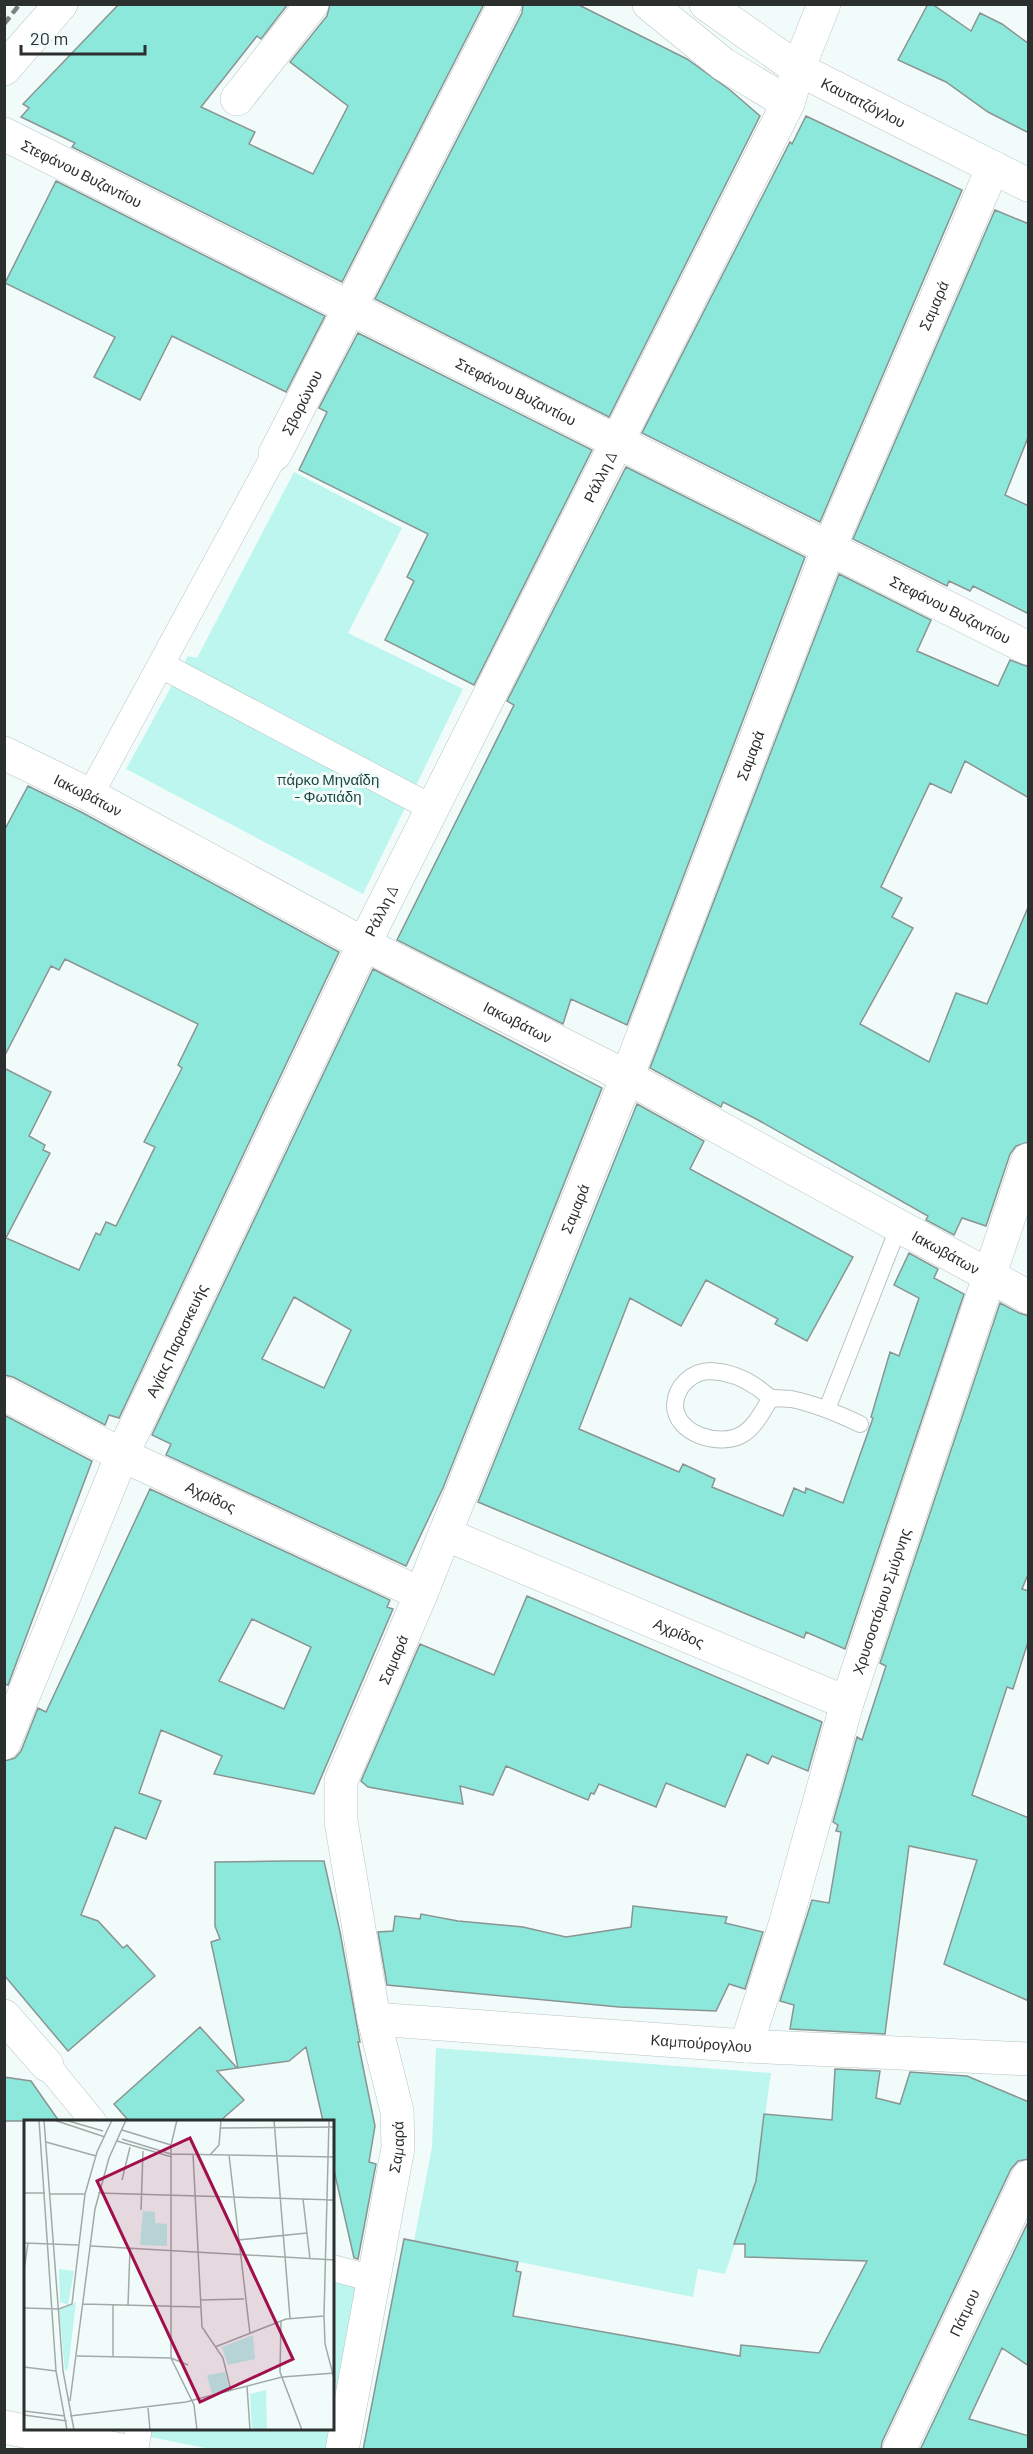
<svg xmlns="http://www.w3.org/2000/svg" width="1033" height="2454" viewBox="0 0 1033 2454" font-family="Barlow,sans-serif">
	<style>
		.green { fill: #bdf6ee }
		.building { fill: #8ce8db; stroke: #8a9492; stroke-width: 1.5; fill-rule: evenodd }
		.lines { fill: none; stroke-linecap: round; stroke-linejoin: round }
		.service-casing { stroke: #b9c4c2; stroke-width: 18 }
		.pedestrian-casing { stroke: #b9c4c2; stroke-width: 27 }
		.minor-casing { stroke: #b9c4c2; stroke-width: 34 }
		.tertiary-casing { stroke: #b9c4c2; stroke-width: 34 }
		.secondary-casing { stroke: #b9c4c2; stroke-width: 34 }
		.service { stroke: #fff; stroke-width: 16 }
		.pedestrian { stroke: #fff; stroke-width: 26 }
		.minor { stroke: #fff; stroke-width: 33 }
		.tertiary { stroke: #fff; stroke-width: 33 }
		.secondary { stroke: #fff; stroke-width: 33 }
		.rail { stroke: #7c8382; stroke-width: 4.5; stroke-dasharray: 9 4.5; stroke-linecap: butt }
		.labels { text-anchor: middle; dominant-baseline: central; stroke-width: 6; stroke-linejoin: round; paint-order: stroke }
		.street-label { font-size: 15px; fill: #2b2f2e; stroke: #f1fcfa }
		.park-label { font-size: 15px; fill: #1d4742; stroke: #f1fcfa }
		.inset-road { fill: none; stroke: #a2aaa8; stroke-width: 1.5 }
		.view { fill: #a30e4d; fill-opacity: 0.15; stroke: #a30e4d; stroke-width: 3 }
		.inset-edge { fill: none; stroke: #2b2f2e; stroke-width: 3 }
	</style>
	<rect width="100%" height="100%" fill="#f1fcfa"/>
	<path class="green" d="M294,472l108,56 -54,105 115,56 -100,205 -237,-125 62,-113 9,2z
		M436,2048l335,25 -15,108 -31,93 -27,-5 -5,28 -279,-56 18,-94z
		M333,2280l24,7 -24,121z
		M146,2428l183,1 -4,21 -115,-1 -65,-13z"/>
	<path class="building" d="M119,4h169l-27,35 -4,-3 -56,71 54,25 -6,12 64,30 35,-68 -58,-44 37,-46 3,-12h154l-142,278 -270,-135 3,-4 -54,-26 8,-9 -6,-4z
		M523,4h54l110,55 43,31 30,26 -151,301 -234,-118 147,-286z
		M928,4h4l39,27 9,-18 22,11 27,20v89l-41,-21 -42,-30 -48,-22z
		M806,116l156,74 -142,332 -178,-89 148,-291 2,2z
		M56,181l269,135 -39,76 -114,-56 -32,64 -46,-23 21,-40 -110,-54z
		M995,210l34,14v211l-24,60 24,11v108l-56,-28 -3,5 -21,-10 -2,5 -94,-47z
		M358,333l234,117 -118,235 -89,-45 29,-59 -7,-4 21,-43 -129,-64 28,-58 -8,-4z
		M626,467l179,90 -178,468 -56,-26 -8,25 -166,-84 117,-235 -7,-4z
		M839,574l92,46 -14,31 81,35 12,-26 19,7v131l-64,-37 -14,32 -21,-10 -49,104 21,11 -10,19 21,11 -53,96 69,38 27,-69 31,11 42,-99v237l-13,4 -6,8 -24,72 -24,-8 -8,17 -28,-15 2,-4 -170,-96 -35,-18 -2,5 -71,-39z
		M28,786l53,26 258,140 -220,466 -10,-3 -4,10 -92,-48 -9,-2v-307l47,24 -22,44 16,9 -2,5 7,3 -44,85 73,32 17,-37 4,2 6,-13 10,4 39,-79 -11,-5 38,-74 -4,-3 20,-41 -133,-65 -6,11 -8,-4 -47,91v-226z
		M373,969l229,119 -159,400 -37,78 -240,-111 5,-11 -19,-9zM294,1297l57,33 -27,58 -62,-29z
		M637,1104l67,37 -14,28 163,88 -46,84 -32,-17 3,-5 -72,-39 -25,46 -51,-28 -51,131 100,43 4,-8 32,15 -3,8 71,29 11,-28 11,5 1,-5 37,15 30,-85 -2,-1 19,-65 9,4 20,-58 -25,-13 15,-32 29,16 -4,9 30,16 -119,355 -39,-17 -2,6 -326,-136z
		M1000,1303l19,10 10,3v256l-7,17 7,2v48l-16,50 -6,-2 -35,108 57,23v183l-85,-37 33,-104 -68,-14 -24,188 -95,-5 4,-24 -14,-4 32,-101 17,3 12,-71 -5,-1 2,-6 -5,-3 24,-85 5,3 24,-74 -6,-3z
		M4,1415l88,46 -84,224 -4,-1z
		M150,1489l240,111 -3,7 6,2 -79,185 -100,-20 8,-18 -61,-26 -22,63 22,8 -15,38 -31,-12 -34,88 17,6 25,27 4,-3 28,31 -87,75 -64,-76v-214l11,-3 6,-7 17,-43 8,4zM252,1619l59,28 -27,62 -65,-28z
		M527,1596l295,126 -14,49 -36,-15 -4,8 -21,-10 -22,53 -59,-24 -10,24 -57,-23 -5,10 -3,-1 -3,7 -82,-34 -13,29 -33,-9 3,18 -95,-17 -7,-6 59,-137 74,31z
		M284,1861h40l16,71 20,110h-2l17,84 -6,36 7,2 -18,95 -4,-1 -21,-92v-45h-10l-17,-74 -17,14 -51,7 -27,-126 9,-3 -5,-13v-64z
		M633,1906l94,11 -2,6 38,9 -18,57 -16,-5 -13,27 -97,-4 -232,-22 -9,-53 15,-1 2,-15 25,3 1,-5 37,7 65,6 43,10 65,-10z
		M200,2027l37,41 -20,3 27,29 -24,21h-91l-15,-17z
		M835,2069l45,2 -4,27 24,6 10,-32 57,4 62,26v57l-11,2 -7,8 -129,273 -1,8h-518l41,-211 114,23 -2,9 5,1 -8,44 227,40 1,-11 78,8 48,-92 -122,-4v-13h-11l22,-63 8,-67 68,6z
		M4,2077l27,4 28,40h-55z
		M1029,2220v146l-27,-18 -33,71 60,17v14h-109z"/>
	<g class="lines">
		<defs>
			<path id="service" d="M771,1398c-8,12 -15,28 -28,36 -23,14 -68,0 -68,-29 1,-20 18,-34 36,-34 17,1 33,7 47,17 5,3 9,9 15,10 6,1 12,0 18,1 25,5 46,14 69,25
				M827,1409l72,-183"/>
			<path id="pedestrian" d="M161,665l271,143
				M90,795l185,-341
				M47,2065l46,56
				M333,2268l41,11
				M135,2450l4,-22"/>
			<g id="minor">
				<path d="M237,99l75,-95"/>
				<path id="s1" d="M4,134l1024,514"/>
				<path id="s2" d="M275,454l230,-450"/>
				<path id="s3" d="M4,753l86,42 274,149 263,133 401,220"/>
				<path id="s4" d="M4,1394l118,61 299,139"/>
				<path id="s5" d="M445,1534l402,169"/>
				<path id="s6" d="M4,1743l118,-288 242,-511 424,-841 10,-34 26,-65"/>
				<path d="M4,2016l43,49"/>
				<path id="s7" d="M374,2019l372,27 282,13"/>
				<path id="s8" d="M746,2046l39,-121 62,-222 181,-543"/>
				<path id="s9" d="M342,2450l56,-302 -1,-37 -23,-92 -33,-198v-40l80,-187 206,-517 202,-529 164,-381"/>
				<path id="s10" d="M899,2450l129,-273"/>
			</g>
			<path id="tertiary" d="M649,4l74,60 65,39
				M4,69l57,-65
				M4,2427l117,23"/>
			<g id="secondary">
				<path id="s11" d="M706,4l92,65 230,116"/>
			</g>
		</defs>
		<use href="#service" class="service-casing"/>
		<use href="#pedestrian" class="pedestrian-casing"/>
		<use href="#minor" class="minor-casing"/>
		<use href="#tertiary" class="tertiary-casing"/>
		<use href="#secondary" class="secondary-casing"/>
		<use href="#service" class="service"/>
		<use href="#pedestrian" class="pedestrian"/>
		<use href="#minor" class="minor"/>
		<use href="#tertiary" class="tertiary"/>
		<use href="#secondary" class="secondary"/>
		<path class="rail" d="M4,24l16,-20"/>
	</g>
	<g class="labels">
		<g class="street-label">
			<text stroke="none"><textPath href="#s11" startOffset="186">Καυτατζόγλου</textPath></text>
			<text stroke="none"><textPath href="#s1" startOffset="87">Στεφάνου Βυζαντίου</textPath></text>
			<text stroke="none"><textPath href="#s9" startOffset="2270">Σαμαρά</textPath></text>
			<text stroke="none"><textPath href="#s1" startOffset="573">Στεφάνου Βυζαντίου</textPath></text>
			<text stroke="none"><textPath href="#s2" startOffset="58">Σβορώνου</textPath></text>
			<text stroke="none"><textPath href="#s6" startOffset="1400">Ράλλη Δ</textPath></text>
			<text stroke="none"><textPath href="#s1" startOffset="1059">Στεφάνου Βυζαντίου</textPath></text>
			<text stroke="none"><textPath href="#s9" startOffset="1784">Σαμαρά</textPath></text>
			<text stroke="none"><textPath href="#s3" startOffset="94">Ιακωβάτων</textPath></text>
			<text stroke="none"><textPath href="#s6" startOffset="914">Ράλλη Δ</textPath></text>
			<text stroke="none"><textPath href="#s3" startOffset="580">Ιακωβάτων</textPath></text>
			<text stroke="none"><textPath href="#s9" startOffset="1298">Σαμαρά</textPath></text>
			<text stroke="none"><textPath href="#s3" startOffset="1066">Ιακωβάτων</textPath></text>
			<text stroke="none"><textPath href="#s6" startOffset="438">Αγίας Παρασκευής</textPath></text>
			<text stroke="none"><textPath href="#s4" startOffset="231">Αχρίδος</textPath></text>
			<text stroke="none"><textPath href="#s8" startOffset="465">Χρυσοστόμου Σμύρνης</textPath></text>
			<text stroke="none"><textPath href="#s5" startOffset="254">Αχρίδος</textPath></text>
			<text stroke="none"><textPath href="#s9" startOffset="812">Σαμαρά</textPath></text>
			<text stroke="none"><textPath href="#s7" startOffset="328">Καμπούρογλου</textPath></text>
			<text stroke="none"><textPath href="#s9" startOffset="308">Σαμαρά</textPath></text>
			<text stroke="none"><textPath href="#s10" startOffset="152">Πάτμου</textPath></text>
		</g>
		<g class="park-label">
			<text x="328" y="779">πάρκο Μηναΐδη<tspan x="328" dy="17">- Φωτιάδη</tspan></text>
		</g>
	</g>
	<g transform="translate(24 2120)">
		<rect width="310" height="310" fill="#f1fcfa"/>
		<path d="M119,91l12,1v11l12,1v22l-27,-1zM35,149l15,2 -6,34 -8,-3zM52,182l-8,67 -3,2 -6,-61zM229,215l2,24 -27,6 -6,-18zM201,252l4,18 -17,4 -5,-19zM242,270l1,40h-15l-2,-36z" fill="#bdf6ee"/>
		<path class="inset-road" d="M15,0l17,251 11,59M20,0l19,251 11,59M30,0l51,17M41,0l38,11M153,0l-6,25v213l23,47 3,25M250,0l16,198M305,0l-5,196 1,28 10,38M196,8l115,-1M98,10l49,15M98,19l49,15 164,3M93,21l55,16M22,22l50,14M169,34l9,173 21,31 8,33M186,35l9,-10 2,-25M205,35l21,179M98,60l8,-33M0,73h21M74,73l237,7M26,74h35M279,79l7,60M117,90l2,-59M214,120l69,-7M0,123l54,2M67,126l244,14M0,150l4,-27M177,180l43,-1M59,184l118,3M104,185l2,-56M0,188l35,1 13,-5 13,-110 12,-42 15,-32M257,201l-1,51 22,58M191,227l71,-28 38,-3M53,236l94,2 17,7M89,236v-51M0,247l32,4M223,266l3,44M46,281l25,-192 14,-51 17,-38M124,288l2,22M0,291l41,5M0,295l43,6M46,296l116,-14 96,-25 53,-4"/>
		<path class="view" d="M166,18l103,221 -93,43 -103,-221z"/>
		<rect width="310" height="310" class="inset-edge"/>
	</g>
	<rect width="1033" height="2454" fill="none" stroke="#2b2f2e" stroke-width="12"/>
	<path d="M21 45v9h124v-9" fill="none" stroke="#2b2f2e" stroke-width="3"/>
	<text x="30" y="45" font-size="18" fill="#2b2f2e" stroke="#f1fcfa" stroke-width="4.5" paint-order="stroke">20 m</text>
</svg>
